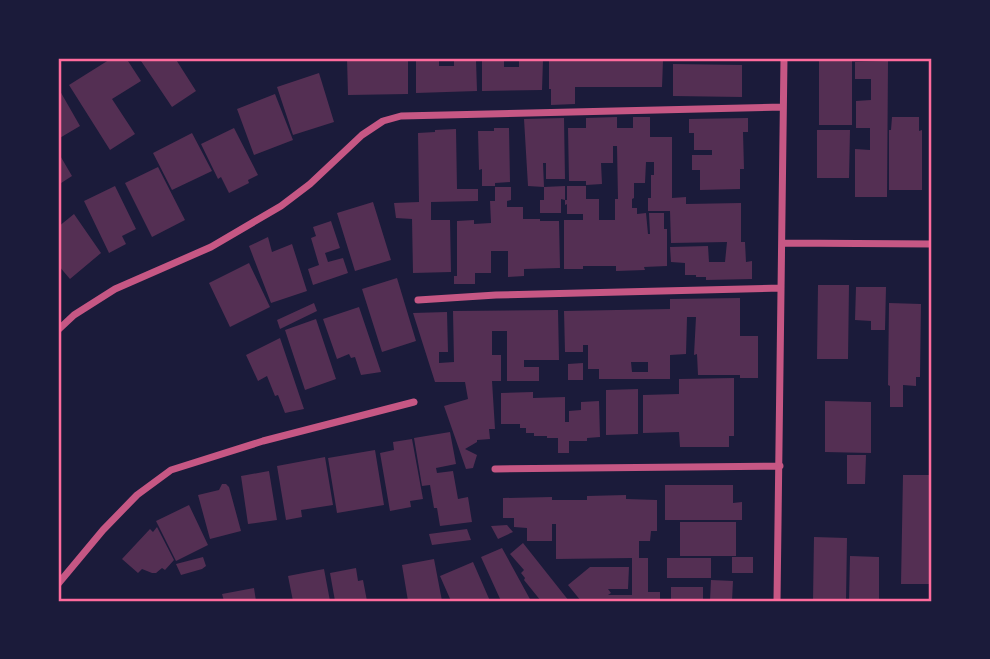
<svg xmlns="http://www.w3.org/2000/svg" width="990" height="659" viewBox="0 0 990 659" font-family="Quicksand,sans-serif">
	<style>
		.building { fill: #542f53; fill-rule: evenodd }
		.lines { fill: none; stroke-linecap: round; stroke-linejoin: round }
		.minor { stroke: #c65784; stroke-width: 7 }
		.neatline { fill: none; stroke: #ff6b9d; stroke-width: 2.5 }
	</style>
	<rect width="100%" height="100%" fill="#1b1b3a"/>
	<path class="building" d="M112,58h14l15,23 -29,18 23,35 -25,16 -41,-65z
		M139,58h36l21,33 -24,16z
		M347,58h61v36l-60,1z
		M819,58h33v67h-33z
		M416,59h23v7h15v-7l22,1 1,31 -61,2z
		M482,60h22v7h15v-7h24l-1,30 -60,1z
		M549,60l114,1 -1,26h-87v17l-24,1v-16h-2z
		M888,61l-1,136h-32v-48l15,1v-22h-14v-27l15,-1v-21h-16v-17z
		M673,64l69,1v32l-69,-1z
		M319,73l15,49 -41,13 -16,-48z
		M60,91l20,35 -22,13v-47z
		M275,94l18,46 -39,15 -17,-46z
		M617,117v11h16v-11h17v20h22v61l14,-1v7l55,-1v39h4l1,20 6,-1v18l-46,1v-3h-10v-2h-11v-12l-14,-1 -1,-15 38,-1 1,16h16l2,-20 -56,1 -1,-32h-22v-13h3v-23h3v-13h-8l-1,21h-11v15l-2,1v9h5v6l9,-1 2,21h2l-1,-21h15v16h3v37l-23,1 1,3 -29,1v-5h-33v3h-19v-49h19v-6h-16v-10l-2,1v-5h2v-14h19v13h13v21h16v-21h3l-1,-53h-4v17h-12l1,21 -16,1v-4h-17l-1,-53h18v-10z
		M892,117h27v14l3,-1v60h-33v-60h2z
		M564,118l1,61h-19v-16h-3l1,24 21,-1v14l-4,-1v14h-21v-13h4v-13l-16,-1 -4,-67z
		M748,118v14h-5l1,37h-4v20l-40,1v-20h-8v-15h20v-5h-18v-17h-5v-14z
		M234,128l24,47 -10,5 1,3 -20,10 -8,-16 -3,2 -17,-35z
		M494,128h15l1,54 -15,1v3h-13v-17l-3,1 -1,-39h16z
		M456,129l1,60h21v12l-47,1v18h19l1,52 -38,1 -1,-54 -16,-1 -2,-15 25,-1 -1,-69 17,-1v-2z
		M817,130h33l-1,48h-32z
		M192,133l20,38 -40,19 -19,-37z
		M58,152l14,24 -14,9z
		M158,167l27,53 -33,17 -27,-54z
		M115,186l21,43 -14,7 4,8 -17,9 -25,-52z
		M495,187h16v13l-4,1v6h16v12h17v2h19l1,47 -36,1v7l-16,1v-26h-17v22h-16v11h-21v-8h3v-55l17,-1v4l17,-1 -1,-22h5z
		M373,202l18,58 -36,11 -18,-58z
		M74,214l27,39 -31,26 -12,-14v-38z
		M331,221l9,27 -15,5 3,9 15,-4 5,15 -35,12 -5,-16 11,-4 -8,-27 5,-2 -3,-9z
		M268,237l4,15 20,-8 15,47 -36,12 -22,-57z
		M249,263l21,44 -40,20 -21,-44z
		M397,278l19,63 -34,11 -20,-63z
		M818,285h31l-1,74h-31z
		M856,287h30l-1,43h-14v-9l-16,-1z
		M740,298v38h18v42h-18v-3h-42l-1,-21 -3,1 2,-38h-9l-1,37 -16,1v24h-71v-10h-11v-24h-5v7h-18l-1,-41 106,-2v-10zM631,362h17v10h-16z
		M314,303l3,8 -37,18 -3,-9z
		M889,303l32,1 -1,73h-4v9l-13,-1v22h-13v-21l-2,-1z
		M359,307l22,65 -20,3 -6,-18 -4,1 -2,-4 -12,5 -14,-40z
		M558,310l1,50h-35v7h15v14h-32v-50h-15v24h9v26h-9l3,48h-6l1,10 -13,1v2l-12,7 12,6 -4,13 -7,1 -22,-63 24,-7 -3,-17h-30l-22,-69 34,-1 1,40h-9v11l15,-1 -1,-51z
		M316,319l20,60 -31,11 -20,-60z
		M280,338l24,71 -19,4 -7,-18 -3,1 -8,-20 -9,5 -12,-26z
		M583,363v17h-15v-16z
		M734,378v58h-5v11h-49l-1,-15 -36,1v-38l36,-1v-15z
		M638,389v45l-32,1v-45z
		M533,392v6l32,-1v25h4v-11l12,-1v-8l18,-1 1,36 -13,1v3h-18v12h-11v-15h-11v-2h-13v-3h-8v-5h-6v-4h-19v-31z
		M825,401l46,1v51l-46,-1z
		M450,432l6,32 -20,4 1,5 16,-2 5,28 10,-2 4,25 -32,4 -3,-18h-3l-4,-23 -8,1 -8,-48z
		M412,439l11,60 -13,2 1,6 -21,4 -10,-58 14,-3 -1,-8z
		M375,450l9,55 -47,8 -9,-55z
		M847,455h19l-1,29h-18z
		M325,457l8,48 -32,5 1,7 -16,3 -9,-54z
		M269,471l8,49 -29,4 -7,-48z
		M903,475h29v109h-31z
		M222,484h4l3,3 12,44 -31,8 -12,-44 21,-5z
		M665,485h68v18l9,-1v18h-77z
		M626,495v4l31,1v31h-6l-1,10h-11v17h9v34h12v9h-79l-13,-16 22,-18h39l-1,22h-20l3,4 -3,2h24v-37l-76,1v-35h-4v17h-25v-13l-13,-1v-9h-11v-20l49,-1v3h35v-4z
		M189,505l19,40 -32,16 -20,-40z
		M680,522h56v34h-56z
		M507,525l6,7 -15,7 -7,-13z
		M157,527l17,33 -9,10 -3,-2 -6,5h-4l-10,-4 -4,4 -16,-14 28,-30 3,3z
		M467,529l4,11 -39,5 -3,-11z
		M814,537l33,1 -1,63h-33z
		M523,543l46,58h-28l-17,-21 1,-2 -4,-5 3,-3 -14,-16z
		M502,548l29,53h-30l-20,-44z
		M850,556l29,1v44h-30z
		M203,557l3,9 -4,3 -21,6 -5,-11z
		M732,557h21v16h-21z
		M667,558h44v20h-44z
		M434,559l8,42h-34l-6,-36z
		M473,562l17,39h-39l-11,-25z
		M356,568l2,13 5,-1 4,21h-32l-5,-28z
		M324,569l6,32h-37l-5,-25z
		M711,580l22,1 -1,20h-22z
		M671,587h32v14h-32z
		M254,588l2,13h-32l-2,-7z"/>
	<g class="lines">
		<path class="minor" d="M782,243l150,1
			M418,300l78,-5 285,-7
			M58,330l16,-15 41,-26 96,-42 70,-41 29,-22 52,-49 21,-14 18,-5 382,-9
			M495,469l285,-3
			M58,584l45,-54 34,-35 34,-25 92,-29 151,-39
			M777,601l7,-543"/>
	</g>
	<rect width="990" height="659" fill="none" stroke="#1b1b3a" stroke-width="119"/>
	<rect x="60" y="60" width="870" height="540" class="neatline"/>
</svg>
